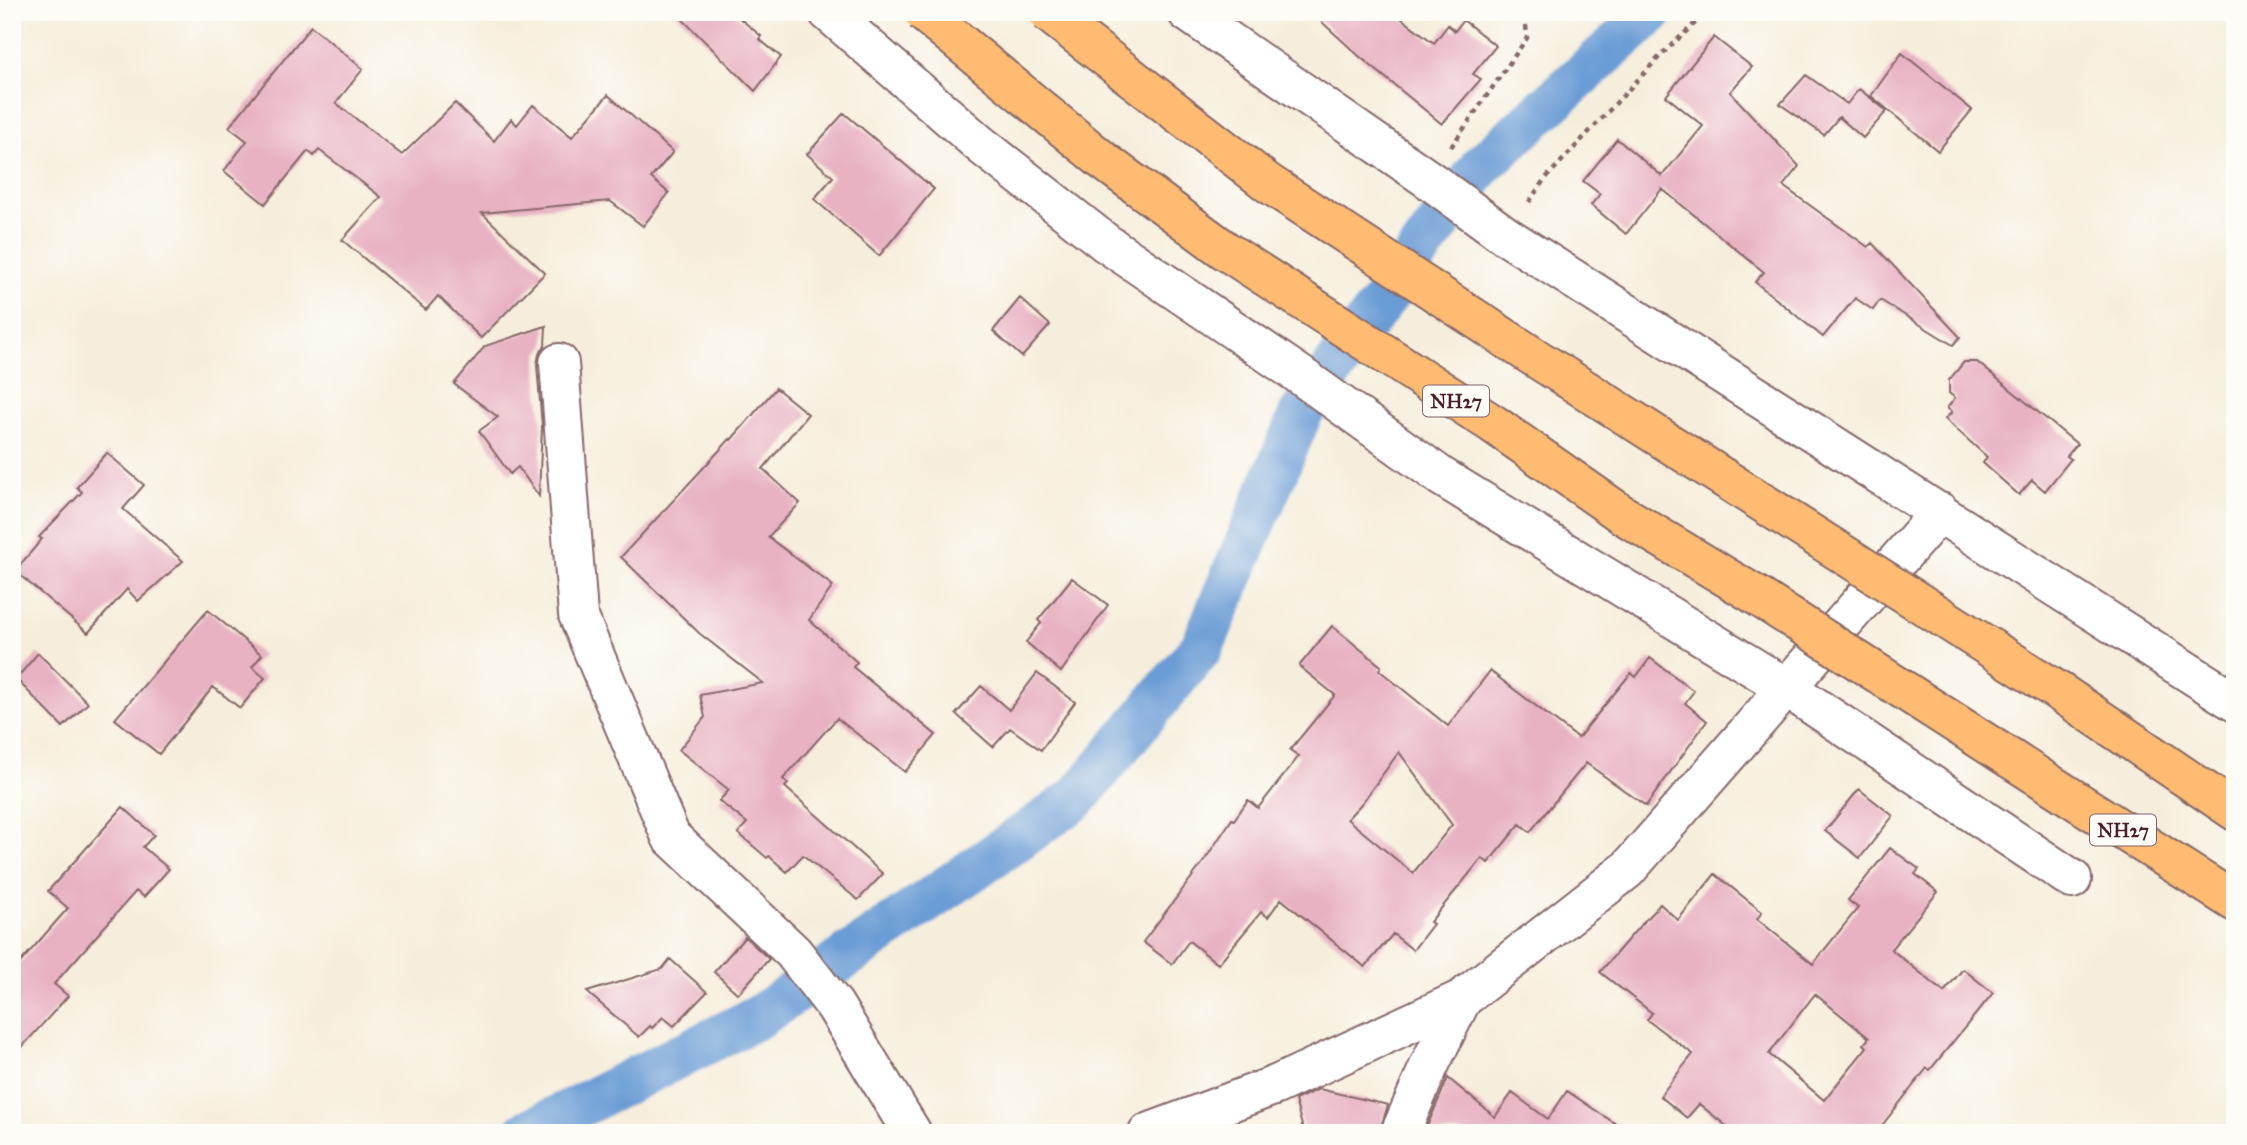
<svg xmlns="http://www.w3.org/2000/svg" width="2247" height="1145" viewBox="0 0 2247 1145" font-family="'IM FELL Great Primer',serif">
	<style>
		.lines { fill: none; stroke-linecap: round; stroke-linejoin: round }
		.canal { stroke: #6a9cd5; stroke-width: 44 }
		.building { fill: #e8b2c3; fill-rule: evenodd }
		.minor-casing { stroke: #866769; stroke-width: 42 }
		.tertiary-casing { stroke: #866769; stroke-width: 42 }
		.trunk-casing { stroke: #866769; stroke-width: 42 }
		.path { stroke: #866769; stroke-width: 4.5; stroke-dasharray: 5 5; stroke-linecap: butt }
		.minor { stroke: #fff; stroke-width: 38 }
		.tertiary { stroke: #fff; stroke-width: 38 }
		.trunk { stroke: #febb71; stroke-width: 38 }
		.trunk-bridge-casing { stroke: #866769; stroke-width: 42; stroke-linecap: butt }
		.trunk-bridge { stroke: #febb71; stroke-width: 38 }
		.labels { text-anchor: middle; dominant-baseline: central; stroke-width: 5; stroke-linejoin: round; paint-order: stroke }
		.shield { fill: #fdfcf7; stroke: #806168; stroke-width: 2 }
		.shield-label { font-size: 19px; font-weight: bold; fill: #4a1f2b }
	</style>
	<rect width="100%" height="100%" fill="#fdfcf7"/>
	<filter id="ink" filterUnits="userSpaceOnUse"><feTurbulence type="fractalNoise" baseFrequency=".0143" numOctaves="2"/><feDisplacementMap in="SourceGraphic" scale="14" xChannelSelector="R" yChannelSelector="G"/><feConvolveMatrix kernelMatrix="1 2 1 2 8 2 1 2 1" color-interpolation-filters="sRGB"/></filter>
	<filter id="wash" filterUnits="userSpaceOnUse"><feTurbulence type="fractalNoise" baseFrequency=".00686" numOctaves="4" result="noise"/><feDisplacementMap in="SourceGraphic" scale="28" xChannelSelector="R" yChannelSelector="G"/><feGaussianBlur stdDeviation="1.57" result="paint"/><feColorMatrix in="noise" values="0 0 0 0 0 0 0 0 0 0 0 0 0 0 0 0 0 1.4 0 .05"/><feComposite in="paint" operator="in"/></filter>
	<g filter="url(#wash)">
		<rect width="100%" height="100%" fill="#f6eedc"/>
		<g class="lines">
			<path class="canal" d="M525,1133l235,-117 316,-217 126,-152 99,-234 182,-249 169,-152"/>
		</g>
		<g id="blocks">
			<path class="building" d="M675,12h57l29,24 -2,3 22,18 -26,34z
				M1311,12h82l41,31 14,-18 7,6 8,-11 33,26 -23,28 8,5 -39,45 -83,-68z
				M311,26l52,43 -27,34 66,52 53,-52 39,38 17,-22 6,6 16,-20 39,32 36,-42 65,57 -22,26 18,15 -26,33 -33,-25 -128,12 63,60 -64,65 -43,-42 -12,14 -84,-70 39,-43 -62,-47 -5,6 -6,-5 -43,53 -41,-33 23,-30 -18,-14z
				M1714,37l38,30 -22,25 69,74 -16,20 85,61 4,-4 88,94 -7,8 -73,-45 -7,10 -18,-12 -32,39 -68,-55 9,-10 -102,-83 -36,45 -35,-29 9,-11 -17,-13 34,-42 45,37 41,-50 -37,-30z
				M1902,53l70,57 -34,41 -67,-55z
				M1806,75l41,29 12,-15 28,22 -24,27 -24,-21 -15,18 -44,-31z
				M844,113l90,76 -55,67 -65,-57 19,-22 -26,-23z
				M1020,298l30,27 -28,32 -29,-26z
				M546,326l-1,20 -6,8 -2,11 5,61 -3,70 -21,-29 -8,7 -31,-43 19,-14 -44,-33 31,-38z
				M1964,362h13l100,82 -10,12 4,3 -26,32 -13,-11 -13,15 -36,-32 4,-6 -42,-38 7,-7 -5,-4 8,-10 -6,-5v-13z
				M776,388l32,26 -45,55 37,34 -32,34 65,49 -24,34 48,42 -4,5 83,68 -31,37 -68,-54 -54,61 5,5 -3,3 98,87 -25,26 -55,-45 -16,17 -18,-16 -2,2 -29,-25 9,-10 -28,-22 10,-11 -50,-40 26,-33 -5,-22 63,-12 -64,-50 -78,-76 109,-118 1,1z
				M107,453l37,32 -21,24 60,52 -45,40 -11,-12 -39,44 -73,-62 27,-32 -3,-2 43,-45 -5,-5z
				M1072,578l36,27 -47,67 -35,-30 15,-19 -3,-3z
				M208,610l54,45 -10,12 13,11 -25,30 -27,-21 -54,67 -44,-35z
				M1332,626l49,40 -2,4 69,56 42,-55 88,67 53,-65 5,4 14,-19 44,33 -9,12 22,18 -61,85 -60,-43 -56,69 -10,-8 -32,39 -6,-5 -52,64 3,2 -20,26 -20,-16 -28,33 -84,-68 -13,18 -7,-5 -43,52 -29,-23 -17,23 -29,-22 61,-81 28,-42 2,1 14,-20 10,8 41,-52 -9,-6 45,-55 -36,-29zM1399,752l53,73 -39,48 -66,-54 14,-15z
				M38,653l50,50 -25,24 -47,-48z
				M1037,673l38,29 -34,48 -31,-22 -17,19 -37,-33 25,-28 28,24z
				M1859,789l34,27 -33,42 -35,-27z
				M123,807l31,28 -11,12 26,22 -25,28 -8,-6 -82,93 14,12 -56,62v-86l56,-64 -20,-17z
				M1890,848l29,21 -4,5 23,18 -47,57 53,43 19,-23 30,24 -63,77 -3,-2 -51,65h-141l-36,-29 -12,14 -27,-22 33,-42 -46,-34 5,-7 -52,-41 37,-43 23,-25 18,16 37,-46 47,38 -5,7 56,45 45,-56 -10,-8zM1815,994l54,44 -5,6 3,3 -43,53 -55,-46z
				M745,937l24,22 -31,35 -24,-22z
				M670,959l37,33 -33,34 -11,-9 -11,11 -2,-2 -11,11 -52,-45 75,-23z
				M1448,1078l47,39 17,-24 36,26 19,-28 62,42h-205z
				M1319,1089l69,16 -9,28h-75l-9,-33z"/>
		</g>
	</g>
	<g filter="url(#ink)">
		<use href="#blocks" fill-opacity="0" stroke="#866769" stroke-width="2"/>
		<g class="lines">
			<defs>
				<path id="minor" d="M828,12l153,133 125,98 191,130 145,104 345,211 285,191
					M1187,12l241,167 78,57 729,466
					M559,363l19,252 93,222 122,115 42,54 77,127
					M1148,1133l128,-48 186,-86 165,-129 313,-358"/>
				<path id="tertiary" d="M1400,1133l30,-69 32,-65"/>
				<path id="trunk" d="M2061,693l174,118
					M2011,759l224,143"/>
			</defs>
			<use href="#minor" class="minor-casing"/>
			<use href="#tertiary" class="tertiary-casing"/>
			<use href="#trunk" class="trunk-casing"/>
			<path class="path" d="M1451,147l76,-109 -2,-26
				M1529,202l15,-22 118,-126 45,-42"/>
			<use href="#minor" class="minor"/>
			<use href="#tertiary" class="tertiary"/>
			<use href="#trunk" class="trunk"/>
			<defs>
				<path id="trunk-bridge" d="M923,12l178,147 125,92 267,173 130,91 131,79 257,165
					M1047,12l221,171 266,174 527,336"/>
			</defs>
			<use href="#trunk-bridge" class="trunk-bridge-casing"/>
			<use href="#trunk-bridge" class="trunk-bridge"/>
		</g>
	</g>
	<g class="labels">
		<g class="shield">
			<rect x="1423" y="385.5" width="66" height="31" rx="5"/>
			<rect x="2090" y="814.5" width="66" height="31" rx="5"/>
		</g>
		<g class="shield-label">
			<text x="1456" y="401">NH27</text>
			<text x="2123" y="830">NH27</text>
		</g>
	</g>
	<rect width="2247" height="1145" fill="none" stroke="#fdfcf7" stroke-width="42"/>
</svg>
